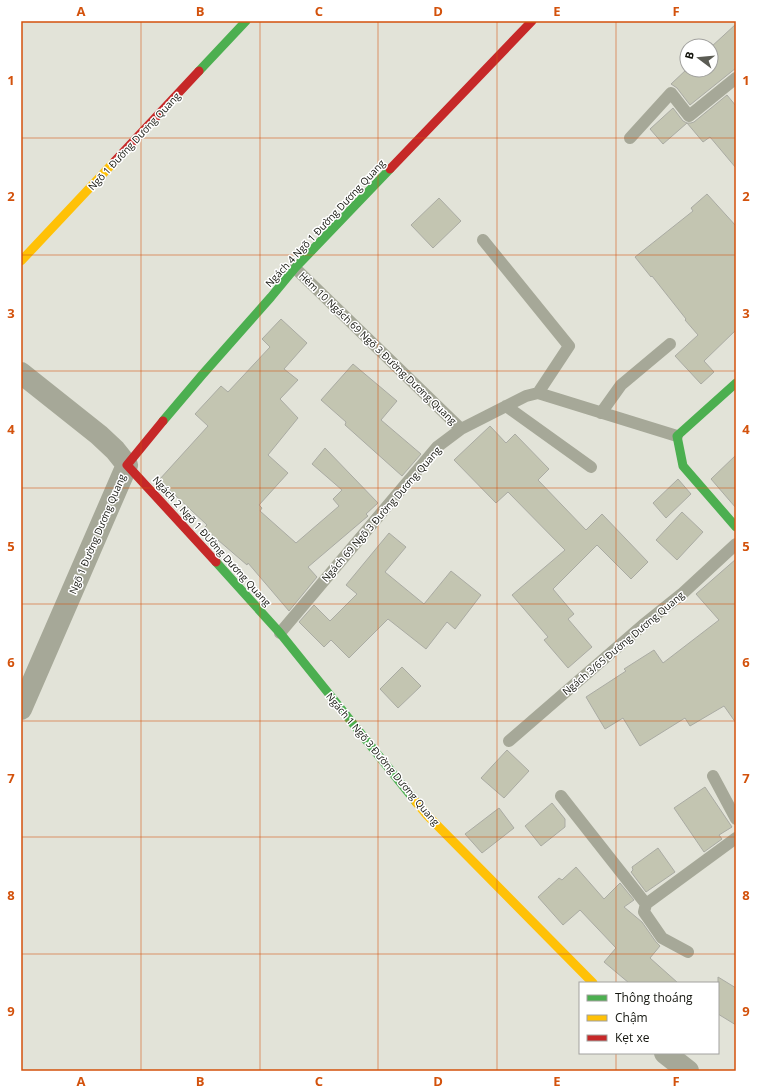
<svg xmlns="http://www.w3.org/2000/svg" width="757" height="1092" viewBox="0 0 757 1092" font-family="'Open Sans',sans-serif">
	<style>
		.building { fill: #c3c5b1; stroke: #aaaba3 }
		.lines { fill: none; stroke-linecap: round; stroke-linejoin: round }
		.lane { stroke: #a6a898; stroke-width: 12 }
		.street { stroke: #a6a898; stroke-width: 22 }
		.fast { stroke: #4caf50; stroke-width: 9 }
		.slow { stroke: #ffc107; stroke-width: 9 }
		.jam { stroke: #c62828; stroke-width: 9 }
		.grid { fill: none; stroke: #d3520c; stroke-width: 1; stroke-opacity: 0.55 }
		.labels { text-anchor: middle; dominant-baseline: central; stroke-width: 3; stroke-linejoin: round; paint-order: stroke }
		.street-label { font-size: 10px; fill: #13140d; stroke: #fff }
		.neatline { fill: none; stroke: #d3520c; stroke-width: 1.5 }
		.grid-label { font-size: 13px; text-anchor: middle; font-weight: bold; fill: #d3520c }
	</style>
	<rect width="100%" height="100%" fill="#e2e3d8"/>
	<path class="building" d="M736,24v44l-46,37 -13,-17 -6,-4 16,-15 24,1v-23z
		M727,95l9,11v62l-26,-31 -7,5 -16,-19h4l3,-1z
		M673,108l10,13 4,2 -24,21 -13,-15z
		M707,194l29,32v104l-32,31 10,11 -13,12 -26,-28 23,-21 -13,-15 1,-1 -34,-43 -1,1 -16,-20 58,-46 -2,-3z
		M439,198l22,23 -28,27 -22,-23z
		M281,319l26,24 -23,26 14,11 -18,19 18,19 -30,37 20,18 -29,32 3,3 -2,3 36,32 43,-37 -6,-7 9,-9 -30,-26 13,-16 53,55 -12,11 2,2 -60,51 9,10 -28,34 -41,-48 -1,2 -43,-37 3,-3 -48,-45 49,-54 -13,-12 26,-28 7,6 42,-45 -8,-8z
		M353,364l44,37 -16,19 40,34 -19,22 -57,-51 1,-3 -25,-22z
		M490,426l16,17 9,-9 34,35 -11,11 48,50 16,-16 46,48 -17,17 -34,-34 -44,44 21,25 -6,5 24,28 -24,21 -24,-28 4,-3 -36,-42 53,-45 -57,-58 -12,11 -42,-43z
		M736,455v53l-25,-29z
		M678,479l13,15 -25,24 -13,-15z
		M682,512l21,20 -26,28 -21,-20z
		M389,533l17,14 -21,25 39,32 27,-33 30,24 -26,34 -8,-7 -21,27 -38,-30 -39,39 -18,-18 -7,7 -25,-25 15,-17 16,16 27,-27 -11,-9z
		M736,559v164l-12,-17 -34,20 -5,-8 -45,28 -17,-28 -18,11 -19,-32 40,-26 -2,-2 30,-19 9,13 56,-43 -23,-26z
		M402,667l19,19 -23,22 -18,-19z
		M507,750l22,21 -25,27 -23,-20z
		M705,787l27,40 -13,8 3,4 -18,13 -30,-44z
		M552,803l13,16v8l-24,19 -16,-20z
		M499,808l15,20 -32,25 -17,-19z
		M658,848l17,24 -29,20 -15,-20 2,-2 -1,-3z
		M576,867l28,32 16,-16 14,17 -10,7 18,15 14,20 4,4 -10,12 28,25h-49l-25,-21 12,-14 -36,-38 -17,15 -25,-28 21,-19 3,2z
		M718,977l18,11v37l-18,-11z"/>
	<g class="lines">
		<path class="lane" d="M630,138l41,-45 18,23 47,-38
			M483,240l86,106 -31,47
			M295,268l166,161
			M506,406l85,61
			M601,413l20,-28 49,-41
			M280,633l157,-186 24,-18 65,-33 12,-3 139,43
			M509,741l134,-116 40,-32 53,-49
			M713,776l23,43
			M561,796l85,108 90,-66
			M646,904l-2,8 18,26 26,14"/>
		<path class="street" d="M21,373l78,62 16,15 12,15 -106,244
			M665,1053l23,18"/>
		<path class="fast" d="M199,71l47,-50
			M736,383l-59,53 6,30 53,61
			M163,421l39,-46 69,-78 24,-29 95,-99
			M216,562l64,71 136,169"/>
		<path class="slow" d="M21,261l93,-99
			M416,802l11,13 166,168"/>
		<path class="jam" d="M114,162l85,-91
			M390,169l142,-148
			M163,421l-36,44 89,97"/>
	</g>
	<path class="grid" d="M141,21v1050M260,21v1050M378,21v1050M497,21v1050M616,21v962M21,138h715M21,255h715M21,371h715M21,488h715M21,604h715M21,721h715M21,837h715M21,954h715M616,1053v18"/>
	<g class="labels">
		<g class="street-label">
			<text transform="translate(134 141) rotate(-47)">Ngõ 1 Đường Dương Quang</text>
			<text transform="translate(325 223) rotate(-47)">Ngách 4 Ngõ 1 Đường Dương Quang</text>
			<text transform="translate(378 348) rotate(44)">Hẻm 10 Ngách 69 Ngõ 3 Đường Dương Quang</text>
			<text transform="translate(381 514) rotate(-49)">Ngách 69 Ngõ 3 Đường Dương Quang</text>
			<text transform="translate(97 534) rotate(-67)">Ngõ 1 Đường Dương Quang</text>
			<text transform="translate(212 541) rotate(48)">Ngách 2 Ngõ 1 ĐƯờng Dương Quang</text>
			<text transform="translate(623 643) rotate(-40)">Ngách 3/65 Đường Dương Quang</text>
			<text transform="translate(383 759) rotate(50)">Ngách 1 Ngõ 3 Đường Dương Quang</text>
		</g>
	</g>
	<rect width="757" height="1092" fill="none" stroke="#ffffff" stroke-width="44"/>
	<rect x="579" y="982" width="140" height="72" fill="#ffffff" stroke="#a1a19e"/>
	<rect x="587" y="995" width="20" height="6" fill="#4caf50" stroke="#a1a19e"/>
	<text x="615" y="1002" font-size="12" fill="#13140d">Thông thoáng</text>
	<rect x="587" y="1015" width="20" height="6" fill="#ffc107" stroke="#a1a19e"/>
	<text x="615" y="1022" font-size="12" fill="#13140d">Chậm</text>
	<rect x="587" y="1035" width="20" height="6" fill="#c62828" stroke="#a1a19e"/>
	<text x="615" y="1042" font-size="12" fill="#13140d">Kẹt xe</text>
	<g transform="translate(699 58) rotate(286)"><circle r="19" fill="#ffffff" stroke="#a1a19e"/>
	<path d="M0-3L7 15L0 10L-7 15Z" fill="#5b5c54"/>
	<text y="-6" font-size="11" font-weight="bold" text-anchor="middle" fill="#13140d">B</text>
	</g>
	<rect x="22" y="22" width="713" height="1048" class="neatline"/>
	<g class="grid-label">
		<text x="81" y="16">A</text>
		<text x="200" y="16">B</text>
		<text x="319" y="16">C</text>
		<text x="438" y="16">D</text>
		<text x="557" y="16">E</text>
		<text x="676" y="16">F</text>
		<text x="11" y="85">1</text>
		<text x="746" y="85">1</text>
		<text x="11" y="201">2</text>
		<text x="746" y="201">2</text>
		<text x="11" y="318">3</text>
		<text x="746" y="318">3</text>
		<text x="11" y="434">4</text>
		<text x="746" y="434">4</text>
		<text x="11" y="551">5</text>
		<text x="746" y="551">5</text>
		<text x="11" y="667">6</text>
		<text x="746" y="667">6</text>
		<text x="11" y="783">7</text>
		<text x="746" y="783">7</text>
		<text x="11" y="900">8</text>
		<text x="746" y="900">8</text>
		<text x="11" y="1016">9</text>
		<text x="746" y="1016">9</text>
		<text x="81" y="1086">A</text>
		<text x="200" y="1086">B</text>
		<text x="319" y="1086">C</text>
		<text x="438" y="1086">D</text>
		<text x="557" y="1086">E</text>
		<text x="676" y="1086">F</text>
	</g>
</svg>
